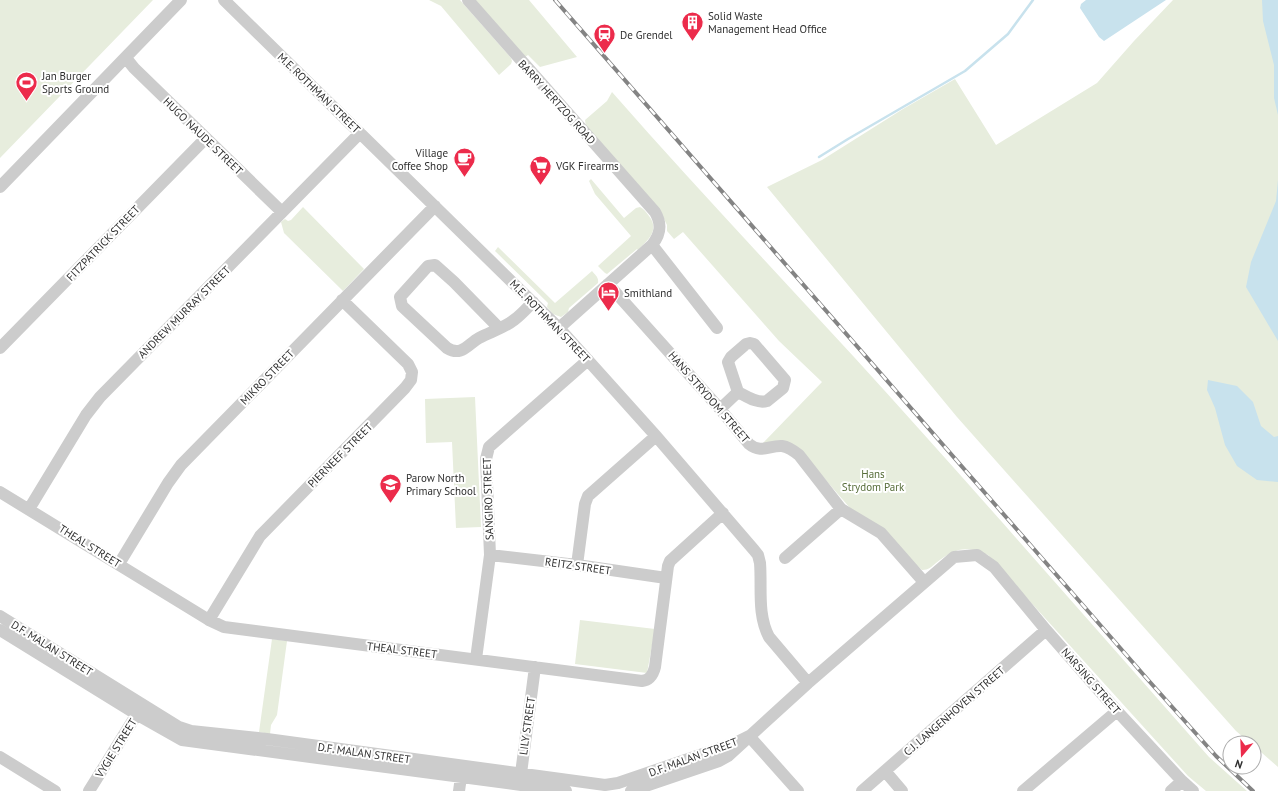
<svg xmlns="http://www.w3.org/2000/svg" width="1278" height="791" viewBox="0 0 1278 791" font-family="'PT Sans',sans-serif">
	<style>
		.green { fill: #e7eddd }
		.water { fill: #c8e2ed }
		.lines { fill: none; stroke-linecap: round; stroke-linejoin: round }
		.stream { stroke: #c8e2ed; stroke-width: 2.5 }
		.minor { stroke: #ccc; stroke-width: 12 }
		.rail-casing { stroke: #848484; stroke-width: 4 }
		.rail { stroke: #fff; stroke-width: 2.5; stroke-dasharray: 8; stroke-linecap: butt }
		.labels { text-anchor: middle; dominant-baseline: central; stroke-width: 4; stroke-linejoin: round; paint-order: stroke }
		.poi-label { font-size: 11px; fill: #2f2f2f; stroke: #fff; text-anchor: start }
		.street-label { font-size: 11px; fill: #2f2f2f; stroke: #fff }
		.park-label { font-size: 11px; fill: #576d3a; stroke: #fff }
	</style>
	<rect width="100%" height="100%" fill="#fff"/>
	<path class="green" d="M0,0h153l-153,158z
		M429,0h31l51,58 1,3 -1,3 -12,11 -58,-69z
		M475,0h54l48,57 -37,10 -12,-12 -3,2z
		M1173,0h105v767l-24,-21v-3h-4l-14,-12 -279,-314 -190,-230 55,-27 81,-51 52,-30 41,66 101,-62 37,-42z
		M612,92c79,90 161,177 242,265 120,132 237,266 355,400l38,34h-41l-18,-15 -200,-221c-23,-10 -33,-7 -52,8 -5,4 -7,7 -14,7l-72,-62 -52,-60 -35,-5 59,-61 -43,-41 -96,-109 -9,7 -7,-8v-6l-4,-8 -77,-90 -1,-7 22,-19z
		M591,179l33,39 12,-10 4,-1c4,2 6,5 9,9 11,14 -1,24 -11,34l-1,-1 -30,25 -2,-1 -7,-7 33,-30 -36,-42 -6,-13z
		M303,207l61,62 -21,22 -59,-58 -3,-11 4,-3 3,2 3,-1z
		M498,247l57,56 37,-32c3,4 7,6 6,12l-29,25 -1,4 -7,5 -8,-3 -6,-7 1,-4 -53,-52z
		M475,397l6,130 -25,1 -4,-86 -26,1 -1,-44z
		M580,620l75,9 -8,44 -72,-9z
		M272,639l15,2 -10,74 -6,10 -1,9 -11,-2z"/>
	<path class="water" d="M1086,0h80l-62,41 -5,-4 -19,-29 1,-4z
		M1262,0h16v115l-4,-17v-33l-11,-44z
		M1278,180v161l-32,-54 5,-25 25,-61z
		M1208,380l29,6 16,16 8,24 13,11 4,-1v46l-21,-2 -20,-14 -12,-21 -10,-37 -8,-18z"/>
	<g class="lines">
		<path class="stream" d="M819,157l29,-18 117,-68 43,-37 25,-34"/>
		<path class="minor" d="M224,0l335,328 97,108 98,114 4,5 2,8c2,25 -3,51 9,74l39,46
			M468,0l187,212c7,12 6,22 -3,33l-93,83
			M126,58l8,10 148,144
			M0,187l181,-187
			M652,245l65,83
			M608,284l112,125 29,35c12,10 21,1 33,2 7,1 12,5 17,9l42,54 40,24 43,49
			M499,328l-45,-46 -19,-17 -7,1 -28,31 2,9 45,42c15,9 21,-4 32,-10 11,-6 25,-10 35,-18 7,-5 13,-12 19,-18
			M750,343l4,1 31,36 -2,8 -16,13c-10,3 -21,-5 -29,-9l-10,-30 3,-5 15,-13z
			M0,348l206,-210
			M720,409l18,-17
			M0,492l209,128 15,7 418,54c8,-1 11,-6 13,-14l13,-101 2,-5 53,-48
			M29,509l57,-94 14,-18 260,-264
			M490,555l87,10 89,13
			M785,558l56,-49
			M119,564l49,-81 13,-18 254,-259
			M577,565l8,-61 3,-8 68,-60
			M0,616l179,111 12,4 76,8 338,46 13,-2 117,-40 14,-7
			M209,620l51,-84 145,-148 6,-8 1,-8 -4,-8 -66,-64
			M0,630l136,84 46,26 384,51
			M476,659l14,-104 -4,-96 3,-12 99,-87
			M749,736l49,55
			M0,757l55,34
			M885,771l17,20
			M520,781l15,-114
			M89,791l51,-82
			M459,791l3,-21
			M631,791l88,-30 9,-5 80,-73 146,-126 23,-2 17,12 52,63 71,81 65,70 11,10
			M862,791l184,-161
			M1023,791l94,-80
			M1171,791l11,-10"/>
		<defs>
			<path id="rail" d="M555,0l594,681 67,75 37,35"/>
		</defs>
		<use href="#rail" class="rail-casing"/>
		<use href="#rail" class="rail"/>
	</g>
	<defs>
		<symbol id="building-pin" viewBox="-11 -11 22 30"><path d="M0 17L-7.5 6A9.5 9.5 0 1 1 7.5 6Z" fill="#ec2b4b" stroke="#fff"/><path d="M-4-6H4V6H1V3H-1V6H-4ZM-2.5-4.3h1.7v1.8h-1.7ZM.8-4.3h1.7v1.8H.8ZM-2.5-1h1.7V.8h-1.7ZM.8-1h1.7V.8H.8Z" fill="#fff"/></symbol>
		<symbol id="station-pin" viewBox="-11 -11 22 30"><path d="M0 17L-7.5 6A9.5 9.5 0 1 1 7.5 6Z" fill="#ec2b4b" stroke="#fff"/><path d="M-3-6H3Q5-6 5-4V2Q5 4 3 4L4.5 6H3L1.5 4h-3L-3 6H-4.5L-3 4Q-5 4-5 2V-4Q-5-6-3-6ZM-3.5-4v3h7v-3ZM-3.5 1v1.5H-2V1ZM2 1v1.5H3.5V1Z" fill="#fff"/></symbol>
		<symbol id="stadium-pin" viewBox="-11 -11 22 30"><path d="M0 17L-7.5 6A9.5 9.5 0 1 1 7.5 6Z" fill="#ec2b4b" stroke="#fff"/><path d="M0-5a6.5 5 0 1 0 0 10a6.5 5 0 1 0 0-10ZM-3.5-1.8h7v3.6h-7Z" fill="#fff"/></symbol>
		<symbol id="cafe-pin" viewBox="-11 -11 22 30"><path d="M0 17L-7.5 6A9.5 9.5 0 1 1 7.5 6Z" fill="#ec2b4b" stroke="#fff"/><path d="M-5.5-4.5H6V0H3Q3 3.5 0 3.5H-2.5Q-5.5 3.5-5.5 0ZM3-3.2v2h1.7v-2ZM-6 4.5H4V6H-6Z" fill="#fff"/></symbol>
		<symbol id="supermarket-pin" viewBox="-11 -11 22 30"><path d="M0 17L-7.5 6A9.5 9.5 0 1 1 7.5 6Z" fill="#ec2b4b" stroke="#fff"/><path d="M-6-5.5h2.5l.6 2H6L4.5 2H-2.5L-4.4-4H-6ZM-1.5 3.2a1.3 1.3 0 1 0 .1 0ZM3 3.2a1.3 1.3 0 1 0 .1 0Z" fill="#fff"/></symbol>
		<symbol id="hotel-pin" viewBox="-11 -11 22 30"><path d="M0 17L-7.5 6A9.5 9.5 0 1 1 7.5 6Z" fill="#ec2b4b" stroke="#fff"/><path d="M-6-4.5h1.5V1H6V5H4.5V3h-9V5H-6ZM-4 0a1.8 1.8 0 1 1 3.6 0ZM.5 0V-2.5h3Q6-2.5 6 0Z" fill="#fff"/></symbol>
		<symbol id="school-pin" viewBox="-11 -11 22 30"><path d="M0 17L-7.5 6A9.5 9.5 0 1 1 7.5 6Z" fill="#ec2b4b" stroke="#fff"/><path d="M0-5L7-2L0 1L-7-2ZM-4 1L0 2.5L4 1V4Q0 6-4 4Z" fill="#fff"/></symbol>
	</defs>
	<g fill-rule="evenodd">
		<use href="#building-pin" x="680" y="10" width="25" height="34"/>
		<use href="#station-pin" x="592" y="22" width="25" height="34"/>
		<use href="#stadium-pin" x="14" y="70" width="25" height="34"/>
		<use href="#cafe-pin" x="452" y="146" width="25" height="34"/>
		<use href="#supermarket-pin" x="528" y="154" width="25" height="34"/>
		<use href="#hotel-pin" x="596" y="280" width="25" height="34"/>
		<use href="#school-pin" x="378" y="472" width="25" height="34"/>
	</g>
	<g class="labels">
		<g class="poi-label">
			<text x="708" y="16">Solid Waste<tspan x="708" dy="13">Management Head Office</tspan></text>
			<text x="620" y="35">De Grendel</text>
			<text x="42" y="76">Jan Burger<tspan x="42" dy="13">Sports Ground</tspan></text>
			<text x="448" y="153" text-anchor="end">Village<tspan x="448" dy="13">Coffee Shop</tspan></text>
			<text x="556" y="166">VGK Firearms</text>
			<text x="624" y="293">Smithland</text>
			<text x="406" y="478">Parow North<tspan x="406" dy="13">Primary School</tspan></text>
		</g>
		<g class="street-label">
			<text transform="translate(319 93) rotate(44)">M.E. ROTHMAN STREET</text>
			<text transform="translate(557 102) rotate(48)">BARRY HERTZOG ROAD</text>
			<text transform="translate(203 136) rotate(44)">HUGO NAUDE STREET</text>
			<text transform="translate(103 243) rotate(-46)">FITZPATRICK STREET</text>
			<text transform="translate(184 312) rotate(-45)">ANDREW MURRAY STREET</text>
			<text transform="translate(550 321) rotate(46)">M.E. ROTHMAN STREET</text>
			<text transform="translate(267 377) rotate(-46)">MIKRO STREET</text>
			<text transform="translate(709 397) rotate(49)">HANS STRYDOM STREET</text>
			<text transform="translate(340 455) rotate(-45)">PIERNEEF STREET</text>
			<text transform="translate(488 499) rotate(-92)">SANGIRO STREET</text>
			<text transform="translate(90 546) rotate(32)">THEAL STREET</text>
			<text transform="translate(578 566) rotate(8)">REITZ STREET</text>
			<text transform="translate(52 648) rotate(32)">D.F. MALAN STREET</text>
			<text transform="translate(402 650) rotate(7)">THEAL STREET</text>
			<text transform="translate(1091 681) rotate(49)">NARSING STREET</text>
			<text transform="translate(954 711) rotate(-41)">C.J. LANGENHOVEN STREET</text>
			<text transform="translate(527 726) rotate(-82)">LILY STREET</text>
			<text transform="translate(116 748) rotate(-58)">VYGIE STREET</text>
			<text transform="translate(364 753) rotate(8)">D.F. MALAN STREET</text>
			<text transform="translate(693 757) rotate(-20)">D.F. MALAN STREET</text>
		</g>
		<g class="park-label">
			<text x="873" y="474">Hans<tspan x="873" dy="13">Strydom Park</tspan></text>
		</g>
	</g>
	<g transform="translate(1242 755) rotate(199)"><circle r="19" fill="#ffffff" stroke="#acacac"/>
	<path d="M0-3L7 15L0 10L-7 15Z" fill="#ec2b4b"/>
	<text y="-6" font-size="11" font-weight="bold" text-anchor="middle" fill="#2f2f2f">N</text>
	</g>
</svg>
